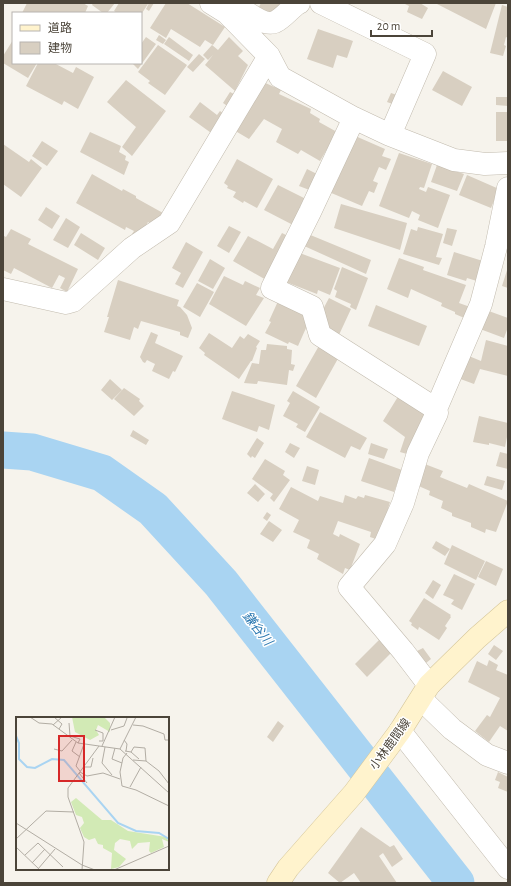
<svg xmlns="http://www.w3.org/2000/svg" width="511" height="886" viewBox="0 0 511 886" font-family="'Alegreya Sans','Noto Sans JP',sans-serif">
	<style>
		.lines { fill: none; stroke-linecap: round; stroke-linejoin: round }
		.river { stroke: #a9d4f2; stroke-width: 37 }
		.building { fill: #d8cfc1 }
		.minor-casing { stroke: #c2bbae; stroke-width: 23 }
		.secondary-casing { stroke: #d6c79b; stroke-width: 23 }
		.minor { stroke: #fff; stroke-width: 22 }
		.secondary { stroke: #fff3cd; stroke-width: 22 }
		.labels { text-anchor: middle; dominant-baseline: central; stroke-width: 3; stroke-linejoin: round; paint-order: stroke }
		.street-label { font-size: 12px; fill: #4b4439; stroke: #fff }
		.water-label { font-size: 13px; font-style: italic; fill: #2e7ab2; stroke: #fff }
		.inset-river { fill: none; stroke: #a9d4f2; stroke-width: 2 }
		.inset-road { fill: none; stroke: #b2ada4; stroke-width: 1 }
		.view { fill: #d62828; fill-opacity: 0.15; stroke: #d62828; stroke-width: 2 }
		.inset-edge { fill: none; stroke: #4b4439; stroke-width: 2 }
	</style>
	<rect width="100%" height="100%" fill="#f6f3ec"/>
	<g class="lines">
		<path class="river" d="M3,450l29,2 70,21 51,36 68,74 235,300"/>
	</g>
	<path class="building" d="M27,3h56l5,3 -3,7h-63z
		M93,3h22l-8,10h-4l-11,-8z
		M119,3h27l2,1 -6,9h-25l-3,-2z
		M149,3h5l-5,8 -3,-2z
		M166,3h21l38,24 -12,18 -8,-5 -5,7 -29,-18 -5,9 -16,-10z
		M261,3h19l-7,12 -16,-4z
		M403,3h17l8,5 -6,11 -15,-7 2,-6z
		M437,3h59l-10,26 -49,-25z
		M502,5l6,2v31l-2,-1 -2,8 2,1 -3,10 -13,-3z
		M318,29l35,12 -6,17 -10,-3 -4,13 -26,-9z
		M159,35l7,5 -3,4 -7,-4z
		M146,37l10,7 -18,25 -6,-6h9v-19z
		M169,37l24,18 -4,6 -25,-17z
		M229,37l14,14 -5,5 10,9 -13,26 -30,-26 8,-10 -5,5 -5,-5 9,-10 6,5z
		M13,40v23h24l-9,15 -25,-15v-7z
		M158,45l29,20 -22,30 -17,-12 2,-2 -12,-9z
		M199,54l6,5 -12,13 -6,-5z
		M38,63h16l19,10 3,-6 18,10 -16,32 -14,-8 -2,4 -36,-19z
		M443,71l29,16 -10,19 -30,-16z
		M126,80l40,31 -34,45 -10,-9 14,-20 -29,-25z
		M261,81l20,9 -2,4 32,15 -1,4 10,6 -1,3 18,10 -17,29 -19,-11 -3,4 -22,-12 6,-13 -18,-10 -15,20 -17,-10z
		M230,92l10,5 -8,12 -9,-6z
		M391,93l9,3 -5,9 -8,-3z
		M496,97h12v9l-12,-1z
		M200,102l17,13 3,-4 8,6 -14,18 -25,-18z
		M496,112h12v29h-12z
		M90,132l31,14 -2,6 7,4 -1,4 4,2 -5,13 -44,-23z
		M353,135l32,14 -3,7 9,3 -5,11 -7,-3 -6,14 5,2 -4,10 -5,-2 -7,15 -33,-14z
		M42,141l16,10 -11,15 -15,-10z
		M3,144l26,18 2,-3 11,9 -21,29 -18,-13z
		M399,153l33,11 -8,24 -4,-1 -1,2 7,3 2,-5 22,8 -12,33 -20,-8 2,-5 -8,-4 -3,7 -30,-12z
		M237,159l36,20 -16,29 -13,-7 -1,2 -10,-6 3,-5 -9,-4 1,-2 -4,-3z
		M437,165l27,9 -7,17 -26,-9z
		M307,169l12,6 -7,16 -13,-5z
		M92,174l30,17 1,-2 13,7v2l27,15 -7,13 -8,-4 -9,16 -7,-4 2,-3 -8,-4 -1,3 -49,-27z
		M467,175l32,14 -8,19 -32,-13z
		M278,185l30,15 -13,26 -31,-16z
		M341,204l66,19 -7,27 -66,-22z
		M46,207l14,9 -8,13 -14,-9z
		M66,218l14,9 -12,21 -15,-8z
		M229,226l12,6 -12,21 -12,-7z
		M418,227l25,7 -7,23 6,1 -3,7 -36,-11 8,-25 6,2z
		M447,228l10,2 -5,16 -9,-3z
		M11,229l20,10 -3,5 50,25 -11,23 -7,-4 5,-10 -6,-3 -7,13 -38,-20 -3,6 -8,-4v-32l1,-2 2,1z
		M81,233l24,15 -7,12 -24,-15z
		M282,233l8,4 -22,44 -35,-20 15,-25 25,13z
		M308,234l63,26 -5,14 -64,-29z
		M186,242l17,10 -20,36 -8,-4 6,-11 -9,-5z
		M297,252l43,16 -10,27 -12,-5 -1,4 -31,-12z
		M454,252l32,10 -6,20 -13,-4 -1,3 -19,-6z
		M399,258l25,9 -1,3 43,15 -7,18 14,5 -4,12 -14,-6v-2l-14,-6 1,-3 -31,-14 -3,9 -21,-9z
		M210,259l15,9 -12,21 -15,-8z
		M342,267l26,11 -12,32 -6,-3 1,-3 -16,-7 2,-6 -3,-2z
		M508,267v21l-6,-2z
		M224,276l19,9 2,-4 15,7 -4,7 8,3 -18,28 -37,-22z
		M118,280l61,20 -2,6 3,1 7,8 5,13 -4,10 -8,-3v-3l-39,-11 -3,8 -4,-2 -4,13 -26,-8 5,-15h-2z
		M197,283l17,9 -14,25 -17,-10z
		M329,298l22,11 -13,28 -11,-6 -7,-16z
		M279,299l31,20 -12,27 -9,-4 -1,2 -23,-11 6,-11 -2,-1z
		M376,305l51,21 -8,20 -51,-20z
		M486,310l22,8v9l-4,11 -24,-9z
		M151,332l7,3 -3,8 28,13 -8,16 -2,-1 -4,8 -17,-8 3,-7 -8,-4 -2,3 -2,-1 -3,-5z
		M209,333l23,15 8,-12 4,3 4,-5 12,7 -4,6 1,1 -5,13h-1l-12,18 -35,-24 1,-2 -6,-5z
		M486,340l22,6v30l-28,-7 -6,15 -19,-7 9,-23 17,7z
		M267,344l20,2v3l5,1 -1,14 4,1 -2,6 -4,-1 -2,15 -29,-4 -1,3 -13,-1 8,-20 7,1 2,-14h5z
		M320,344l20,11 -24,43 -20,-12z
		M110,379l12,11 -10,10 -11,-10z
		M124,388l16,11 -1,2 5,5 -10,10 -20,-17z
		M232,391l43,14 -6,25 -10,-4 -2,6 -35,-13z
		M293,391l27,16 -15,25 -9,-5 2,-3 -15,-8 7,-13 -3,-2z
		M399,395l26,17 -18,42 -7,-2 5,-15 -22,-16z
		M320,412l47,26 -7,12 -9,-4 -6,12 -39,-21z
		M479,416l29,7v9l-3,15 -16,-4v2l-16,-3z
		M133,430l16,10 -3,5 -16,-9z
		M257,438l7,5 -9,15 -3,-2 -1,2 -4,-4z
		M290,443l10,5 -6,10 -9,-6z
		M371,443l17,6 -4,10 -16,-5z
		M500,452l8,2v15l-12,-3z
		M369,458l33,12 -8,22 -33,-11z
		M265,459l20,12 -2,4 7,5 -16,22 -4,-4 3,-4 -21,-15z
		M422,463l21,8 -3,6 27,11 2,-4 39,17 -12,31 -10,-3 -1,4 -14,-6v-4l-19,-7v-3l-11,-5 2,-7 -14,-6 1,-4 -16,-7z
		M307,466l12,4 -4,15 -13,-4z
		M487,476l18,5 -3,9 -18,-5z
		M255,484l10,10 -7,8 -11,-9z
		M291,487l27,14 2,-5 23,7 2,-8 11,4 2,-3 6,2 1,-3 25,7 -11,38 -9,-3 1,-5 -33,-11 -5,13 6,3 1,-3 20,10 -10,26 -5,-2 -2,6 -26,-15 2,-5 -12,-6 3,-8 -17,-8 6,-12 -20,-11z
		M267,512l4,3 -4,6 -4,-3z
		M269,521l13,9 -9,12 -13,-8z
		M436,541l14,8 -5,7 -13,-8z
		M452,545l33,16 -9,19 -32,-16z
		M486,561l17,8 -7,17 -18,-9z
		M454,574l21,10 -13,26 -11,-6 3,-4 -11,-5z
		M433,580l8,5 -8,14 -8,-6z
		M424,598l27,17 -1,1 1,1 -6,9 2,2 -8,12 -20,-13 -1,3 -7,-5 1,-2 -3,-2z
		M379,640l12,13 -24,24 -12,-13z
		M494,645l9,6 -7,9 -8,-6z
		M423,648l8,11 -5,4 -9,-12z
		M489,660l9,5 -2,5 12,5v56l-8,-5 -11,16 -14,-11 12,-16 3,2 10,-19 -32,-16 9,-21 10,5z
		M278,721l6,5 -11,16 -6,-5z
		M498,772l10,5v15l-10,-4 2,-6 -5,-2z
		M361,827l29,20 4,-2 9,14 -11,8 -9,-14 -4,3 18,27h-36l-7,-10 -14,10 -12,-10z"/>
	<g class="lines">
		<defs>
			<path id="minor" d="M211,3l16,10 42,43 11,21 74,41 36,17 64,25 31,4 23,-1
				M233,3c10,6 30,24 42,19 8,-4 15,-13 22,-18l2,-1
				M321,3l104,51 -35,81
				M354,118l-44,94 -38,76 40,19 8,28 116,74
				M3,289l63,14 7,-2 59,-53 37,-25 100,-167
				M429,685l-26,-34 -54,-64 36,-43 18,-41 15,-50 19,-40 -1,-4 45,-105 15,-57 12,-59
				M421,699l31,30 35,26 21,8
				M400,731l108,137"/>
			<path id="secondary" d="M278,883l10,-15 66,-75 46,-62 29,-46 48,-47 31,-27"/>
		</defs>
		<use href="#minor" class="minor-casing"/>
		<use href="#secondary" class="secondary-casing"/>
		<use href="#minor" class="minor"/>
		<use href="#secondary" class="secondary"/>
	</g>
	<g class="labels">
		<g class="street-label">
			<text transform="translate(390 744) rotate(-54)">小林鹿間線</text>
		</g>
		<g class="water-label">
			<text transform="translate(257 629) rotate(52)">鎌谷川</text>
		</g>
	</g>
	<g transform="translate(16 717)">
		<rect width="153" height="153" fill="#f6f3ec"/>
		<path d="M88,0l6,6v9l-12,-7 -2,5 3,5 -9,5 -15,-8 -3,-15zM60,81l26,22h9l17,11 38,6 3,5 -7,-3 2,8 -13,6 -2,-2 1,-9 -12,1 -6,6 -2,-8 -10,-2 -5,4 -1,7 12,9 -7,8 -8,2 1,-16 -9,-5v-3l-5,-1 -3,-6 -6,2 -5,-3 -4,-9 4,-5 -2,-6 -6,-2 -5,-13z" fill="#d2eab5"/>
		<path class="inset-river" d="M0,19l3,7v16l8,8 8,1 17,-9 12,1 54,63 18,8 23,2 10,6"/>
		<path class="inset-road" d="M14,0l9,6 13,1 26,19 21,3M38,0l8,7 -3,5M53,6l1,13M37,8l9,-8M117,8l10,1 21,8 1,6h4M79,13l8,3v8h-4M95,13l13,-4 3,-8M54,19l10,3 -2,4M108,23l3,4 -1,7M60,25l-4,9 8,6M86,29l13,-29M89,30l-3,16 10,12M99,31l-3,11 10,4M38,32l8,2 10,-11M104,32l49,44M109,34l6,1 8,7M115,35l3,-5 11,1 1,13M111,36l-4,5 -3,14 2,14 14,4 33,16M117,43l13,1 13,10 10,13M68,50h7l2,-9M64,54l-4,-5 8,-22M64,55l7,4 16,-3 17,6M63,56l8,10M114,70l11,-20M0,106l66,42 13,5M0,122l30,-28 28,1M0,130l24,23M9,138l13,-12 25,24M16,146l13,-14M22,152l17,-20M66,153l2,-28 -16,-45v-9l31,-42 21,3 16,-32M98,153l55,-24"/>
		<path class="view" d="M43,19h25v45h-25z"/>
		<rect width="153" height="153" class="inset-edge"/>
	</g>
	<rect width="511" height="886" fill="none" stroke="#4b4439" stroke-width="8"/>
	<rect x="12" y="12" width="130" height="52" fill="#ffffff" stroke="#b7b4b0"/>
	<rect x="20" y="25" width="20" height="6" fill="#fff3cd" stroke="#b7b4b0"/>
	<text x="48" y="32" font-size="12" fill="#4b4439">道路</text>
	<rect x="20" y="42" width="20" height="12" fill="#d8cfc1" stroke="#b7b4b0"/>
	<text x="48" y="52" font-size="12" fill="#4b4439">建物</text>
	<path d="M371 30v6h61v-6" fill="none" stroke="#4b4439" stroke-width="2"/>
	<text x="377" y="30" font-size="12" fill="#4b4439" stroke="#ffffff" stroke-width="3" paint-order="stroke">20 m</text>
</svg>
